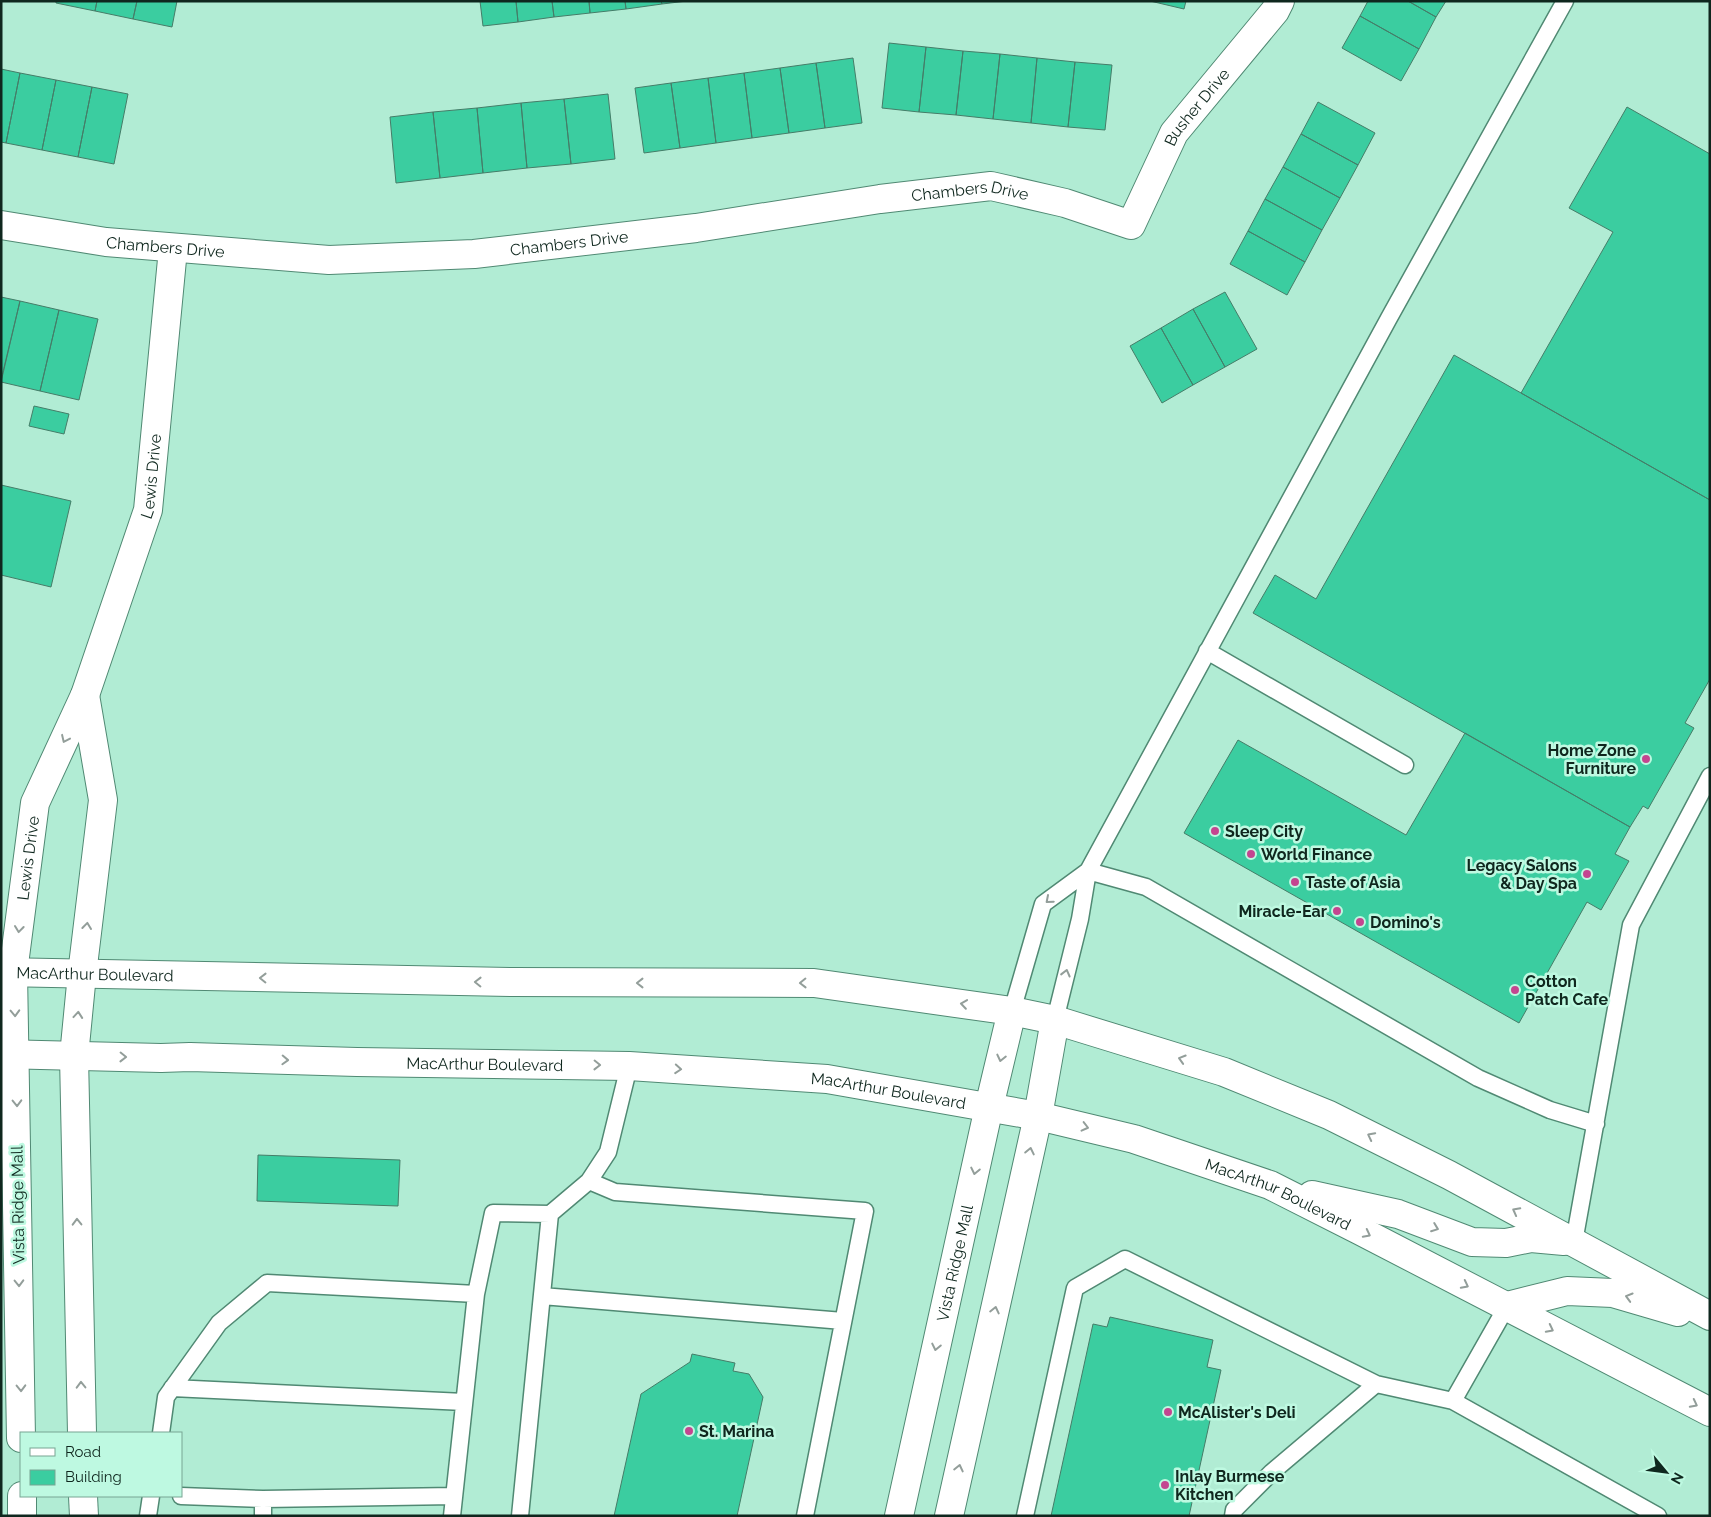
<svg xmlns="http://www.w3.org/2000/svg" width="1711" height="1517" viewBox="0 0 1711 1517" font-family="Raleway,sans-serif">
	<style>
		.building { fill: #3bcda0; stroke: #457d68 }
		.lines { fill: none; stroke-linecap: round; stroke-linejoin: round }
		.lane-casing { stroke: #508973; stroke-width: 19 }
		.street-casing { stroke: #508973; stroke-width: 30 }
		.secondary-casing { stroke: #508973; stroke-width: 30 }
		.lane { stroke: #fff; stroke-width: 16 }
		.street { stroke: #fff; stroke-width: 28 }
		.secondary { stroke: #fff; stroke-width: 28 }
		.oneway { stroke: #939e9a }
		.poi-dot { fill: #c44590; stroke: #bef9e1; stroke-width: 2 }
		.labels { text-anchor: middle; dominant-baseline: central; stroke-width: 5; stroke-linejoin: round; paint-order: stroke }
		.street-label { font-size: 16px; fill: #0f271e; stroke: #bef9e1 }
		.poi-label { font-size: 16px; font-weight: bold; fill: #0f271e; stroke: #bef9e1; text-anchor: start }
	</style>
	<rect width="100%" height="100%" fill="#b1ecd4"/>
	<path class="building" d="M56,1h41l-2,10 -39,-8z
		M97,1h40l-4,18 -38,-8z
		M137,1h40l-5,26 -39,-8z
		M480,1h36l2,21 -35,4z
		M516,1h36l2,16 -36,5z
		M552,1h37l1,12 -36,4z
		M589,1h36l1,8 -36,4z
		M625,1h36l1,3 -36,5z
		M661,1h26l-25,3z
		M1150,1h36l-2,8z
		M1368,1h40l28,16 -17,32 -59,-33z
		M1408,1h38l-10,16z
		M1360,16l59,33 -18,32 -59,-33z
		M889,43l37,4 -7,65 -37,-4z
		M926,47l37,4 -7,64 -37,-3z
		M963,51l37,3 -7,65 -37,-4z
		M1000,54l37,4 -6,65 -38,-4z
		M853,58l9,65 -37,5 -9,-65z
		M1037,58l38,4 -7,65 -37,-4z
		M1075,62l37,3 -7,65 -37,-3z
		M816,63l9,65 -36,5 -9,-65z
		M780,68l9,65 -37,5 -8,-65z
		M1,69l19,4 -14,70 -5,-1z
		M20,73l36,7 -14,70 -36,-7z
		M744,73l8,65 -36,5 -8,-65z
		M708,78l8,65 -36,5 -9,-65z
		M56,80l36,7 -14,70 -36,-7z
		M671,83l9,65 -36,5 -9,-65z
		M92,87l36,7 -14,70 -36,-7z
		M608,94l7,65 -44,5 -7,-65z
		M564,99l7,65 -44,4 -6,-65z
		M1318,102l57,31 -17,32 -57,-31z
		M521,103l6,65 -44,5 -6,-65z
		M1627,107l83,47v346l-189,-107 92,-161 -44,-24z
		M477,108l6,65 -43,5 -7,-66z
		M433,112l7,66 -44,5 -6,-66z
		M1301,134l57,31 -18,33 -57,-31z
		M1283,167l57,31 -18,32 -57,-31z
		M1265,199l57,31 -17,32 -57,-31z
		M1248,231l57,31 -18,33 -57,-31z
		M1225,292l32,57 -32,18 -32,-58z
		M1,297l19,4 -19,79z
		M20,301l39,9 -19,81 -39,-9z
		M1193,309l32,58 -32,18 -32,-57z
		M59,310l39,9 -19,81 -39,-9z
		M1161,328l32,57 -31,18 -32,-57z
		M1454,355l256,145v179l-25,44 9,5 -46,81 -5,-3 -13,21 -377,-214 22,-38 41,24z
		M34,406l35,8 -5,20 -35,-8z
		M1,485l70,16 -20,86 -50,-12z
		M1465,733l165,94 -15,27 14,7 -28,49 -14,-8 -68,121 -335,-190 54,-93 168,95z
		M258,1155l142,5 -2,46 -141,-5z
		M1110,1317l103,23 -6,27 14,3 -32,146h-138l42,-192 14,3z
		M692,1354l43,9 -2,8 16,3 14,23 -26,119h-123l27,-122 49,-32z"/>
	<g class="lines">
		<defs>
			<path id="lane" d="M1207,651l198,114
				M1088,871l58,16 332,191 72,32 46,14
				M1012,1011l31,-107 45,-33
				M1055,1020l25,-101 8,-48 301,-553 176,-317
				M589,1181l26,11 250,19 -60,305
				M1574,1242l57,-317 79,-149
				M542,1296l301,25
				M172,1388l292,14
				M1453,1401l54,-95
				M161,1433l5,-36 53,-74 48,-40 209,11
				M181,1496l82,3 191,-3
				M263,1499v17
				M148,1516l3,-20
				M452,1516l24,-222 17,-81 57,1
				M520,1516l30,-302 39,-33 19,-29 21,-86
				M1025,1516l50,-228 50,-29 251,125 77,17 205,115
				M1233,1516l1,-6 38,-38 104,-88"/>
			<g id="street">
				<path id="s1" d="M1,225l105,17 223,18 145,-6 222,-26 184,-29 111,-13 74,17 66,22 43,-92 101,-122 5,-10"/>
				<path d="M82,1433l-8,-377 8,-82 21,-174 -18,-105"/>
				<path id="s2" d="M21,1438l-8,-466 22,-169 50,-108 63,-185 25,-261"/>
				<path d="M22,1496v20"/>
				<path d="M83,1496l1,20"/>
				<path id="s3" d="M899,1516l90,-409 23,-96"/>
				<path d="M949,1516l89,-400 17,-96"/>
			</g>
			<g id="secondary">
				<path id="s4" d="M1,972l510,10 303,1 198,28 43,9 169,52 105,43 120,60 261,141"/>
				<path id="s5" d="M1,1054l160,4 29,-1 167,5 272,4 198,13 211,37 96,23 136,46 89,45 351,182"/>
				<path d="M1312,1195l86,19 74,28 34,1 25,-5 33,3"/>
				<path d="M1507,1306l60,-15 46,2 65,19"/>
			</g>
		</defs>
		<use href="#lane" class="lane-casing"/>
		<use href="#street" class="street-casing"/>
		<use href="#secondary" class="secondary-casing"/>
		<use href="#lane" class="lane"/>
		<use href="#street" class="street"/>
		<use href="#secondary" class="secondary"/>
	</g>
	<defs><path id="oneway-chevron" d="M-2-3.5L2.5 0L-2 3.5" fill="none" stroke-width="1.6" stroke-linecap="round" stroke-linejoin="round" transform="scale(1.25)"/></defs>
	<g class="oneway">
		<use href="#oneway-chevron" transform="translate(65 739) rotate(115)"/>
		<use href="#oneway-chevron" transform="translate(1049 900) rotate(139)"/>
		<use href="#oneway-chevron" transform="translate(87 926) rotate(-83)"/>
		<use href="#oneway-chevron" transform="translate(19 929) rotate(97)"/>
		<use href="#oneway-chevron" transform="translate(1066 973) rotate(-76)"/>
		<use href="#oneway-chevron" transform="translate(263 978) rotate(-179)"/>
		<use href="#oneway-chevron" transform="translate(478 982) rotate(-179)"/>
		<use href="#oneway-chevron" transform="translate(640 983) rotate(-180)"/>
		<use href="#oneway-chevron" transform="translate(803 983) rotate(179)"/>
		<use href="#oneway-chevron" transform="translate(964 1004) rotate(-172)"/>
		<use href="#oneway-chevron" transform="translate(15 1013) rotate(88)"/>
		<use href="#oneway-chevron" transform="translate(78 1015) rotate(-85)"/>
		<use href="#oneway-chevron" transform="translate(123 1057) rotate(1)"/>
		<use href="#oneway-chevron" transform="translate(1001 1058) rotate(103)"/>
		<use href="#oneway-chevron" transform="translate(1182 1059) rotate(-163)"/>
		<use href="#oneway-chevron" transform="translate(285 1060) rotate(2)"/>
		<use href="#oneway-chevron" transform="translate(597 1065) rotate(1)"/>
		<use href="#oneway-chevron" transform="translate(678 1069) rotate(4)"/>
		<use href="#oneway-chevron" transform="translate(17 1103) rotate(89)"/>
		<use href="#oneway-chevron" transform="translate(1085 1127) rotate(14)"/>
		<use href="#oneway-chevron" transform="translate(1371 1136) rotate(-153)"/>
		<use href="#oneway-chevron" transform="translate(1030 1151) rotate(-78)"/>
		<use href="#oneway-chevron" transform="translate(975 1171) rotate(102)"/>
		<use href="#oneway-chevron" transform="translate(1516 1211) rotate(-152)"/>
		<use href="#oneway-chevron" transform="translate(77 1222) rotate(-91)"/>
		<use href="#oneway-chevron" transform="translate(1435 1228) rotate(21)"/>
		<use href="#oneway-chevron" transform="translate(1367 1234) rotate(27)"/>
		<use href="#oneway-chevron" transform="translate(19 1283) rotate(89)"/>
		<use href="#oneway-chevron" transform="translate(1465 1285) rotate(27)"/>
		<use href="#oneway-chevron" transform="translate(1629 1297) rotate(-164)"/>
		<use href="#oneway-chevron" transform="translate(995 1310) rotate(-77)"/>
		<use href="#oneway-chevron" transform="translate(1550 1329) rotate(27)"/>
		<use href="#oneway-chevron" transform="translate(936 1347) rotate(102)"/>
		<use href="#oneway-chevron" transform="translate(81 1385) rotate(-91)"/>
		<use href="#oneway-chevron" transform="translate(21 1388) rotate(89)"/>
		<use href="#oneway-chevron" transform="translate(1694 1404) rotate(27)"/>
		<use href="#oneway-chevron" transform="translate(959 1468) rotate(-77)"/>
	</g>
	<g class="poi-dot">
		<circle cx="1646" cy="759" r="5"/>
		<circle cx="1215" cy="831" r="5"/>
		<circle cx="1251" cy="854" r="5"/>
		<circle cx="1587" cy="874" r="5"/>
		<circle cx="1295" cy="882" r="5"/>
		<circle cx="1337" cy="911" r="5"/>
		<circle cx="1360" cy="922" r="5"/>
		<circle cx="1515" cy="990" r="5"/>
		<circle cx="1168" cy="1412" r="5"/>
		<circle cx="689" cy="1431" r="5"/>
		<circle cx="1165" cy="1485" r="5"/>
	</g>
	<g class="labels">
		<g class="street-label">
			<text stroke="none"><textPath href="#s1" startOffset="1278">Busher Drive</textPath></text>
			<text stroke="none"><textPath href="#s1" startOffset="976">Chambers Drive</textPath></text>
			<text stroke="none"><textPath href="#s1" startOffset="571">Chambers Drive</textPath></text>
			<text stroke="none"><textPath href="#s1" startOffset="166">Chambers Drive</textPath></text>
			<text stroke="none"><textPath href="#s2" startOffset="985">Lewis Drive</textPath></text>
			<text stroke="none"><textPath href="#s2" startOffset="581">Lewis Drive</textPath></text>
			<text stroke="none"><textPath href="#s4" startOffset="94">MacArthur Boulevard</textPath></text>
			<text stroke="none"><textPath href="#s5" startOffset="484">MacArthur Boulevard</textPath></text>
			<text stroke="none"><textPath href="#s5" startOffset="889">MacArthur Boulevard</textPath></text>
			<text stroke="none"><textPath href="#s5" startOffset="1294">MacArthur Boulevard</textPath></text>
			<text transform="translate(18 1205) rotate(-91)">Vista Ridge Mall</text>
			<text stroke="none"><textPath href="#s3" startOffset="259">Vista Ridge Mall</textPath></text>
		</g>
		<g class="poi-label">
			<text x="1636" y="750" text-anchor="end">Home Zone<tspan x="1636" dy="18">Furniture</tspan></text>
			<text x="1225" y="831">Sleep City</text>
			<text x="1261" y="854">World Finance</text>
			<text x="1577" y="865" text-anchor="end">Legacy Salons<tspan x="1577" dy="18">&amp; Day Spa</tspan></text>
			<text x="1305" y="882">Taste of Asia</text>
			<text x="1327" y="911" text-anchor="end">Miracle-Ear</text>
			<text x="1370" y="922">Domino's</text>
			<text x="1525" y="981">Cotton<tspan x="1525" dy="18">Patch Cafe</tspan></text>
			<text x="1178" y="1412">McAlister's Deli</text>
			<text x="699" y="1431">St. Marina</text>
			<text x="1175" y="1476">Inlay Burmese<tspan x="1175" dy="18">Kitchen</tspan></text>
		</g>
	</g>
	<rect width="1711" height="1517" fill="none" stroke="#0f271e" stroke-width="5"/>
	<rect x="20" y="1432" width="162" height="65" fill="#bef9e1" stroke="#78a593"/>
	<rect x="30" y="1448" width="25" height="8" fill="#ffffff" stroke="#78a593"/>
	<text x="65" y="1457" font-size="15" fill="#0f271e">Road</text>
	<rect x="30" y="1470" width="25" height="15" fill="#3bcda0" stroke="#78a593"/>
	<text x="65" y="1482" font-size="15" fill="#0f271e">Building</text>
	<g transform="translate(1666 1472) rotate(119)" stroke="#bef9e1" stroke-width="4" paint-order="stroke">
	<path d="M0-4L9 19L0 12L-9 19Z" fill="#0f271e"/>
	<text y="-8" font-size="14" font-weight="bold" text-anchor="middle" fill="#0f271e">N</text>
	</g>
</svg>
